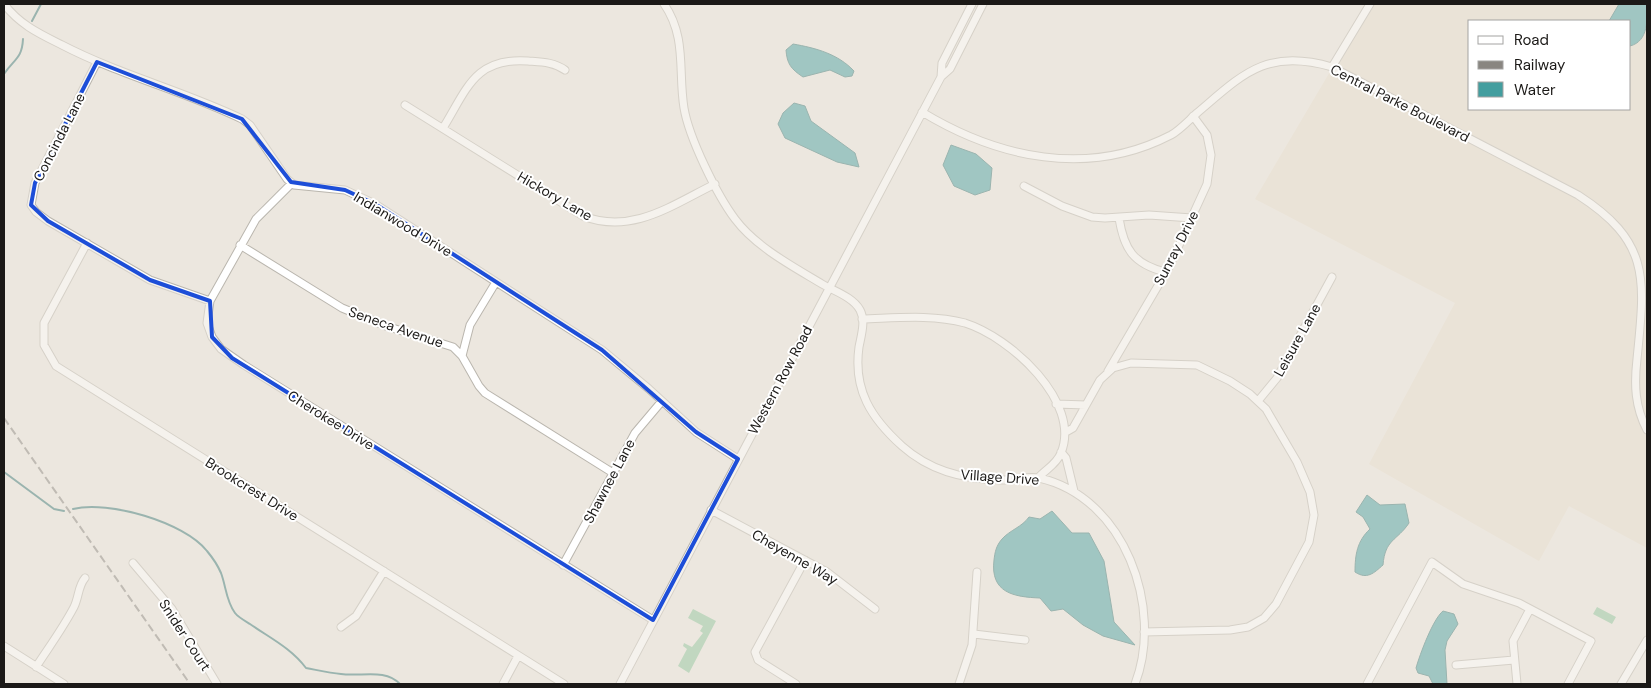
<svg xmlns="http://www.w3.org/2000/svg" width="1651" height="688" viewBox="0 0 1651 688" font-family="'DM Sans',sans-serif">
	<style>
		.built { fill: #e6ddce; fill-rule: evenodd }
		.green { fill: #8cc49c }
		.water { fill: #439e9f; stroke: #377676 }
		.lines { fill: none; stroke-linecap: round; stroke-linejoin: round }
		.stream { stroke: #377676; stroke-width: 2 }
		.minor-casing { stroke: #bab6ae; stroke-width: 9 }
		.minor { stroke: #fff; stroke-width: 7 }
		.rail { stroke: #898681; stroke-width: 2; stroke-dasharray: 8 4; stroke-linecap: butt }
		.marked { fill: none; stroke: #1d4ed8; stroke-width: 4; stroke-linejoin: round }
		.labels { text-anchor: middle; dominant-baseline: central; stroke-width: 4; stroke-linejoin: round; paint-order: stroke }
		.street-label { font-size: 14px; fill: #1b1917; stroke: #fff }
	</style>
	<rect width="100%" height="100%" fill="#ece7df"/>
	<path class="built" d="M1370,4h277v544l-78,-42 -30,55 -170,-97 86,-161 -200,-104zM1470,21h160v88h-160z"/>
	<path class="green" d="M1597,607l19,10 -4,7 -19,-10z
		M693,609l23,12 -27,52 -11,-7 9,-17 -4,-3 1,-3 8,4 11,-14 -3,-2 3,-5 -15,-8z"/>
	<path class="water" d="M1619,4h28c0,15 2,37 -17,42v-25h-21z
		M793,44c23,4 45,10 61,27l-2,5 -7,1 -15,-7 -27,7c-12,-8 -16,-13 -17,-27z
		M794,103l11,3 6,15 44,32 4,14 -22,-5 -52,-24 -7,-14 5,-11z
		M951,145l25,9 16,14 -2,22 -15,5 -21,-9 -11,-21z
		M1367,495l13,10 25,-1 4,19c-12,18 -24,16 -26,42 -9,8 -16,15 -28,7 0,-17 2,-31 15,-43l-7,-12 -7,-5z
		M1052,511l20,22h17l15,28 10,61 21,23 -32,-9 -20,-11 -20,-16 -12,2 -11,-13c-26,-1 -50,-5 -46,-38 1,-8 2,-14 8,-21 8,-9 20,-12 27,-22l11,2z
		M1443,611l11,3 4,10 -11,17 -2,9 2,34h-14l-4,-8 -11,-3 -2,-5c4,-14 17,-49 27,-57z"/>
	<g class="lines">
		<path class="stream" d="M32,21l9,-17
			M4,74c10,-15 18,-15 19,-35
			M4,472l50,37 10,2
			M73,509c35,-9 111,13 134,42 5,6 11,15 14,22 5,13 5,28 14,40 3,4 10,8 15,11 20,14 41,24 56,44 11,2 23,5 35,6 20,3 44,-6 59,10"/>
		<defs>
			<path id="minor" d="M4,4c16,21 36,30 58,41 58,30 122,46 180,74l8,6 37,54 7,6 51,5 30,14 227,146 47,39 47,43 42,27
				M664,4c23,33 14,68 20,104 5,30 33,87 51,111 21,28 57,47 87,65 12,7 31,13 38,26 6,11 1,26 -1,37 -6,43 12,71 43,99 28,25 63,34 100,34 12,0 26,-4 37,-2 86,19 125,130 96,206
				M97,62l-62,121 -4,22 5,7 12,9 102,59 60,21
				M1332,67l38,-63
				M941,77l9,-8 33,-65
				M405,105l178,111c49,19 89,-11 132,-32
				M922,112c76,46 166,66 249,23 9,-5 18,-15 26,-22 46,-39 69,-65 135,-46l246,128c73,47 67,84 59,164 -3,26 -2,48 10,71
				M443,128c24,-39 32,-71 85,-67 13,1 26,1 37,9
				M292,183l-36,36 -46,82 -3,22 5,14 9,12 23,16 409,255
				M1024,186l38,20 30,11 13,1 44,-3 43,3
				M1119,218c5,32 15,46 46,54
				M87,243l-43,80v22l12,21 508,318
				M240,245l102,63 44,18 67,21 9,9 17,30 6,7 128,80
				M862,319c34,-1 70,-5 103,4 45,14 117,79 96,130 -5,12 -15,16 -23,25
				M462,356l8,-31 26,-43
				M1108,371l61,-104 38,-83 4,-29 -4,-20 -14,-19
				M1258,401l19,-23 55,-101
				M1056,404l30,1
				M1066,432l7,-4 27,-48 13,-12 18,-5 66,2 33,16 20,13 16,15 31,53 13,30 4,23 -5,27 -33,62 -12,14 -16,9 -18,3 -86,2
				M1061,452l5,6 8,33
				M711,510l116,62 48,37
				M133,563l39,46 45,75
				M563,565l72,-132 27,-32
				M341,627l15,-11 28,-45
				M974,634l51,6
				M4,646l60,38
				M1456,665l58,-5
				M36,667c13,-20 27,-39 38,-60 5,-10 4,-21 11,-29
				M503,684l15,-28
				M620,684l321,-607 1,-14 30,-59
				M796,684l-38,-24 -3,-8 50,-92
				M959,684l13,-39 5,-73
				M1367,684l65,-122 31,22 56,19 72,38 -23,43
				M1517,684l-4,-43 17,-32
				M1621,684l26,-44"/>
		</defs>
		<use href="#minor" class="minor-casing"/>
		<use href="#minor" class="minor"/>
		<path class="rail" d="M4,418l186,266"/>
	</g>
	<path d="M0 0H1651V688H0ZM97,62l145,57 49,63 54,8 30,14 227,146 94,82 42,27 -85,161 -421,-262 -20,-21 -2,-36 -60,-21 -102,-59 -17,-16 4,-22z" fill="#ece7df" fill-opacity=".55" fill-rule="evenodd"/>
	<path class="marked" d="M97,62l145,57 49,63 54,8 30,14 227,146 94,82 42,27 -85,161 -421,-262 -20,-21 -2,-36 -60,-21 -102,-59 -17,-16 4,-22z"/>
	<g class="labels">
		<g class="street-label">
			<text transform="translate(1400 103) rotate(27)">Central Parke Boulevard</text>
			<text transform="translate(59 137) rotate(-63)">Concinda Lane</text>
			<text transform="translate(555 196) rotate(30)">Hickory Lane</text>
			<text transform="translate(403 224) rotate(31)">Indianwood Drive</text>
			<text transform="translate(1176 248) rotate(-63)">Sunray Drive</text>
			<text transform="translate(396 327) rotate(19)">Seneca Avenue</text>
			<text transform="translate(1297 340) rotate(-61)">Leisure Lane</text>
			<text transform="translate(780 380) rotate(-62)">Western Row Road</text>
			<text transform="translate(331 420) rotate(32)">Cherokee Drive</text>
			<text transform="translate(1000 477) rotate(4)">Village Drive</text>
			<text transform="translate(609 481) rotate(-62)">Shawnee Lane</text>
			<text transform="translate(252 489) rotate(32)">Brookcrest Drive</text>
			<text transform="translate(795 557) rotate(30)">Cheyenne Way</text>
			<text transform="translate(185 635) rotate(57)">Snider Court</text>
		</g>
	</g>
	<rect width="1651" height="688" fill="none" stroke="#1b1917" stroke-width="10"/>
	<rect x="1468" y="20" width="162" height="90" fill="#ffffff" stroke="#a4a3a2"/>
	<rect x="1478" y="36" width="25" height="8" fill="#ffffff" stroke="#a4a3a2"/>
	<text x="1514" y="45" font-size="15" fill="#1b1917">Road</text>
	<rect x="1478" y="61" width="25" height="8" fill="#898681" stroke="#a4a3a2"/>
	<text x="1514" y="70" font-size="15" fill="#1b1917">Railway</text>
	<rect x="1478" y="82" width="25" height="15" fill="#439e9f" stroke="#a4a3a2"/>
	<text x="1514" y="95" font-size="15" fill="#1b1917">Water</text>
</svg>
